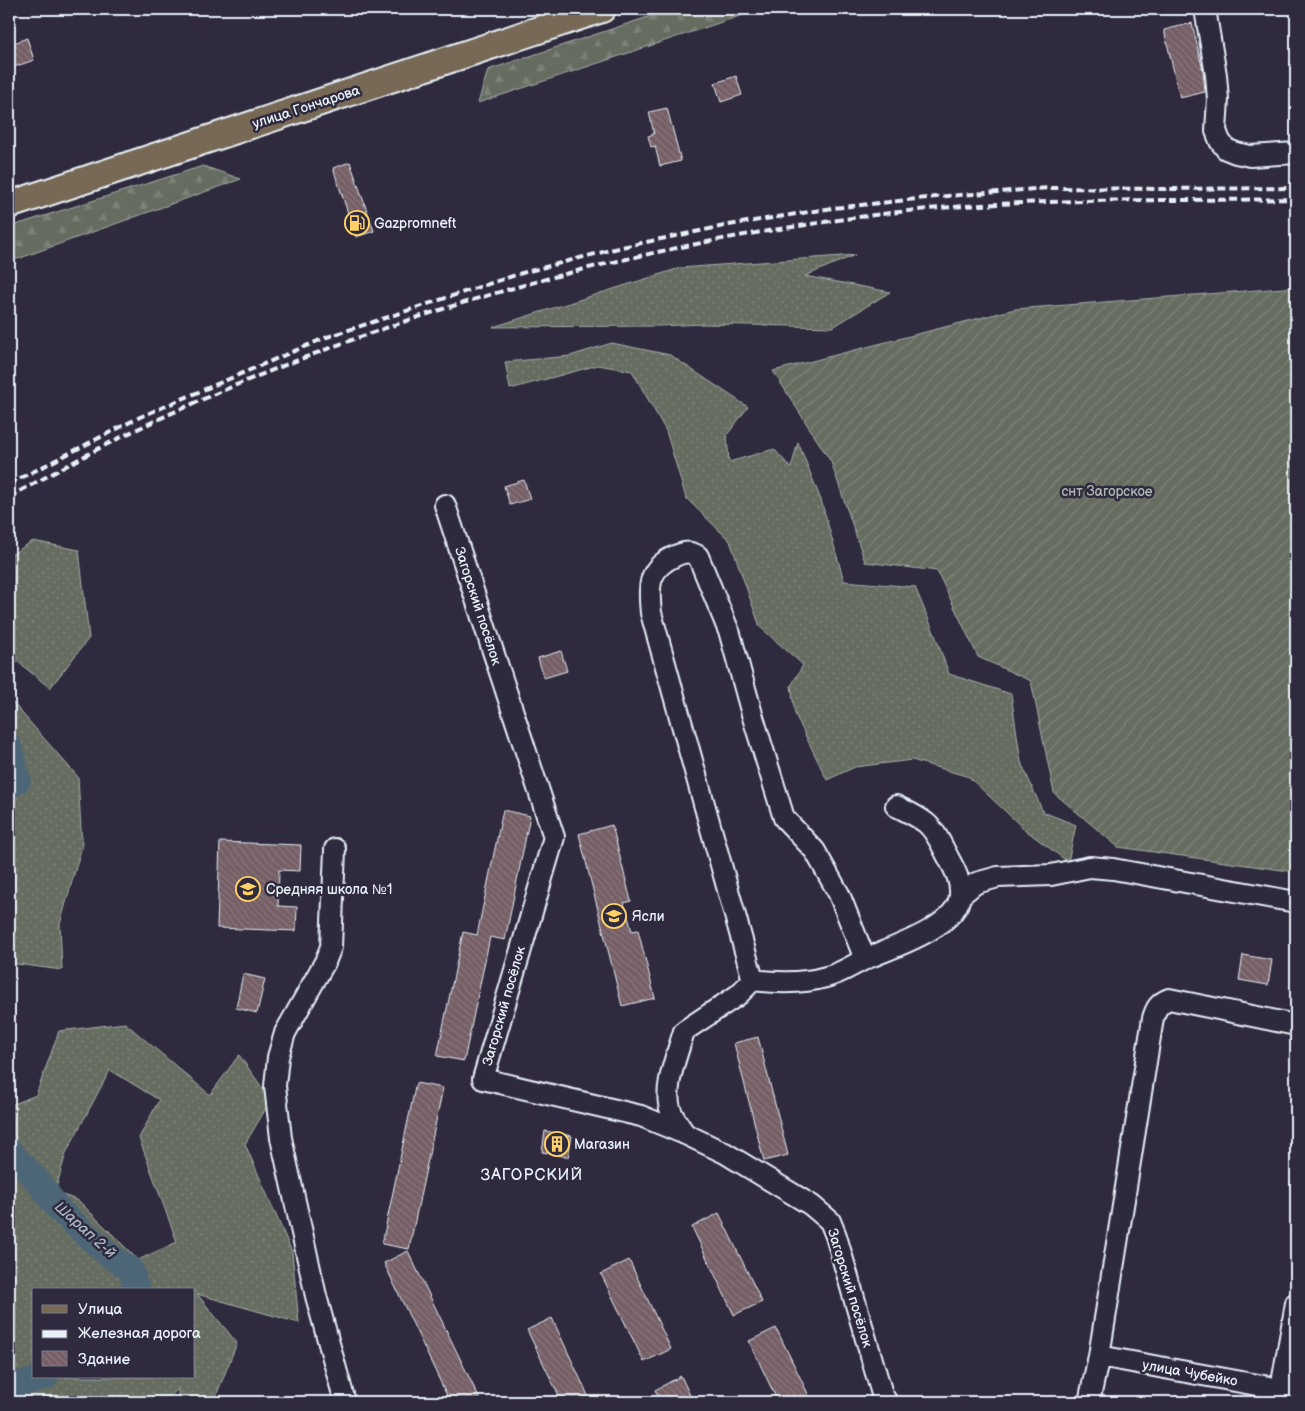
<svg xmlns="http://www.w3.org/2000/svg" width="1305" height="1411" viewBox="0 0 1305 1411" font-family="'Balsamiq Sans',sans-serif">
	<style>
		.grass { fill: url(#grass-dots); stroke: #a7afac; fill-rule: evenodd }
		.forest { fill: url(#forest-firs); stroke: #a7afac }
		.garden { fill: url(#garden-furrows); stroke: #a7afac }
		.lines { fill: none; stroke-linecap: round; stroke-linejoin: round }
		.river { stroke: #4d6677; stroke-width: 26 }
		.building { fill: url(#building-back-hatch); stroke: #e8f1f8 }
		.minor-casing { stroke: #e8f1f8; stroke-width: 24 }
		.major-casing { stroke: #e8f1f8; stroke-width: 30 }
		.minor { stroke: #2f2a3d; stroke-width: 20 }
		.major { stroke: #776954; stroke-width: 26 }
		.rail { stroke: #e8f1f8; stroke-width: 4; stroke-dasharray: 8 4; stroke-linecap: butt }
		.labels { text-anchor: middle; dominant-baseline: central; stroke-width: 5; stroke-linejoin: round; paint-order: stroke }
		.street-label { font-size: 14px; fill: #e8f1f8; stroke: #2f2a3d }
		.poi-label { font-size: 14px; fill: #e8f1f8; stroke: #2f2a3d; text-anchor: start }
		.park-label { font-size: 14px; fill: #aeb6b4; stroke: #2f2a3d }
		.water-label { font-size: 15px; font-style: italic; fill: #aab9c4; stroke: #2f2a3d }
		.quarter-label { font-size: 16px; letter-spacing: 1px; fill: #e8f1f8; stroke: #2f2a3d }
	</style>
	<defs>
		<pattern id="grass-dots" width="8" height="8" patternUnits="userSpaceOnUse" patternTransform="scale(1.25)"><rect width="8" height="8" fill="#666d60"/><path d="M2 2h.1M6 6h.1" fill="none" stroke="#7c8278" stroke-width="1.8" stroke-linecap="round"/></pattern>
		<pattern id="forest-firs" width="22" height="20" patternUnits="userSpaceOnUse" patternTransform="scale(1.25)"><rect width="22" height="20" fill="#666d60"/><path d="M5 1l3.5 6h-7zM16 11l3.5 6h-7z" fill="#7c8278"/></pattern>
		<pattern id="garden-furrows" width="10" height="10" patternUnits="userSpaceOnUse" patternTransform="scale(1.25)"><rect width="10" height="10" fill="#666d60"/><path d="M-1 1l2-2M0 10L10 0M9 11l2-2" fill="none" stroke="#7c8278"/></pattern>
		<pattern id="building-back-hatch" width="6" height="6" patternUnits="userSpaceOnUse" patternTransform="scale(1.25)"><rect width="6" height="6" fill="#755e65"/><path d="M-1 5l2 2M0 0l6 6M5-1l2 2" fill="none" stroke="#89767c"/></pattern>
	</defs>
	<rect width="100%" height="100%" fill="#2f2a3d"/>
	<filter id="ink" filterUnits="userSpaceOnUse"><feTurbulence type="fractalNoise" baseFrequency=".02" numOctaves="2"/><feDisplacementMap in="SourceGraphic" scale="10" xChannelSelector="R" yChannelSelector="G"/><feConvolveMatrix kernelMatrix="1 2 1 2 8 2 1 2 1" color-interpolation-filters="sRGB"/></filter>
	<g filter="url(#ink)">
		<path class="grass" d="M855,255l-50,21 85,16 -57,35 -128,-3 -46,2 -166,1 187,-59z
			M612,343l58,12 78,52 -21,28 2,27 45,-13 17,19 7,-26 23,58 23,81 71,6 20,48 14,39 62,20 10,68 22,50 33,13 -8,37 -44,-33 -55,-52 -57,-17 -57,7 -28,13 -32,-66 -4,-28 12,-21 -43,-38 -30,-86 -44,-43 -20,-67 -34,-60 -34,-6 -88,24 -5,-27 65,-6z
			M33,541l46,9 10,88 -39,50 -32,-26h-9v-106z
			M9,702l4,1 65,74 4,69 -22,78 2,46 -53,-7z
			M125,1023l85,72 29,-40 32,45 -26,44 47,108 7,71 -102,-29 40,49 -21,53v6h-38v-13l-14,13h-155v-296l27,-11 23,-64zM110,1070l49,30 -20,38 38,104 -39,18 -59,-59 -24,-9 11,-39zM34,1290h160v87h-160z"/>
		<path class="forest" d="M672,9h89l-283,94 10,-33z
			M203,166l38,13 -232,83v-35z"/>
		<path class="garden" d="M1296,287v585l-178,-25 -64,-54 -23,-112 -53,-24 -41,-86 -72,-9 -34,-100 -58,-91 242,-62z"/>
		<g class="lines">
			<path class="river" d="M9,746l2,5 7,29 -9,6
				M9,1151l29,30 20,28 50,45 23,16 6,20
				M9,1387l36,-10"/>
		</g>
		<path class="building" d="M1192,23l11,48 2,21 -25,6 -16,-68z
			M27,38l7,22 -20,7 -5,-14v-8z
			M736,76l6,19 -21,7 -6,-19z
			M667,108l14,53 -21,5 -5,-20 -4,1 -3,-11 6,-2 -5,-22z
			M350,162l24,69 -18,6 -23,-69z
			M524,480l6,19 -20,6 -6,-19z
			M561,651l6,20 -23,7 -6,-20z
			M503,810l27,6 -25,124 -15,-3 -26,124 -27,-5 26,-124 14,3z
			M612,825l19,76 -7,2 8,28 6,-1 17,68 -33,8 -43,-172z
			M220,842l81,3 -1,26 -21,-1 -1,36 19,1 -1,24 -79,-3z
			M1243,955l29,5 -4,25 -29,-5z
			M243,974l22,5 -8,34 -21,-5z
			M758,1037l30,118 -24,6 -30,-118z
			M416,1083l27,5 -34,161 -27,-5z
			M545,1131l27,5 -4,21 -26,-5z
			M719,1213l43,89 -28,13 -42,-88z
			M408,1251l73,151h-31l-66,-139z
			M629,1260l42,89 -27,13 -43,-88z
			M552,1318l39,84h-29l-35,-72z
			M776,1328l36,74h-34l-29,-61z
			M681,1376l12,26h-32l-6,-12z"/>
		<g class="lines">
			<defs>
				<path id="minor" d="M1206,9v6l10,60 2,24 -2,32 4,10 6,8 10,4 14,3 46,-3
					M445,505l109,332 -71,242 158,37 44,18 40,19 86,52 19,16 6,15 46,158 5,8
					M335,849l-4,98 -6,15 -40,71 -7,24 -3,29 6,52 35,158 29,106
					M961,895l15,-12 22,-6 53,-2 39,-8 23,2 183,33
					M865,959c26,-11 93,-32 95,-64 1,-14 -5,-25 -11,-36 -6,-11 -13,-28 -23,-36 -9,-7 -20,-12 -30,-17
					M685,1134c-5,-7 -11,-15 -14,-23 -9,-22 7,-58 13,-80l54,-36 15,-15 -102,-367c-3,-27 -3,-45 24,-57 9,-4 14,-5 23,0l32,78 22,80 32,104 31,33 24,43 26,65c-12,6 -25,15 -39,18 -24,7 -49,6 -73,3
					M1099,1356l197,36
					M1281,1389l15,-86
					M1089,1402l10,-46 54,-338c3,-10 6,-15 16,-19l127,26"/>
				<path id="major" d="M9,205c198,-66 395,-130 593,-196"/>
			</defs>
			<use href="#minor" class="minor-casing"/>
			<use href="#major" class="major-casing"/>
			<use href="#minor" class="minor"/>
			<use href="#major" class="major"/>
			<path class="rail" d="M9,484l131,-67 187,-80 195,-64 100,-26 107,-22 104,-17 103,-11 112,-9 115,1 133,-1
				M9,497c45,-24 90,-50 137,-72 203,-95 419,-162 640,-197 51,-8 103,-16 154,-20 118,-10 238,-7 356,-9"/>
		</g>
	</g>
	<defs>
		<symbol id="fuel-ring" viewBox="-11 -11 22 22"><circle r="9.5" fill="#2f2a3d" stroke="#ffd166" stroke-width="1.5"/><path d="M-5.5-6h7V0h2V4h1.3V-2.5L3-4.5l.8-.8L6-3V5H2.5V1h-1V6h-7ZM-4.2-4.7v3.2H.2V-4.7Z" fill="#ffd166"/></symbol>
		<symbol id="school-ring" viewBox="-11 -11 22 22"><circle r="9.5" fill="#2f2a3d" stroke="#ffd166" stroke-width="1.5"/><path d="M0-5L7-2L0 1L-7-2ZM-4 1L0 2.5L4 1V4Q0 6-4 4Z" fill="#ffd166"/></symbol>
		<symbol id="building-ring" viewBox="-11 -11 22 22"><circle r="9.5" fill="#2f2a3d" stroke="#ffd166" stroke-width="1.5"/><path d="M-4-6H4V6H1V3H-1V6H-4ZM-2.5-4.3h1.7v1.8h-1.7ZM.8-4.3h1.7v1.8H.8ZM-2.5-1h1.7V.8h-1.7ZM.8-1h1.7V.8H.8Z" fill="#ffd166"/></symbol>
	</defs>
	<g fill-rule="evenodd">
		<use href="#fuel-ring" x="343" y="209" width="28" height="28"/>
		<use href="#school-ring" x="234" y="875" width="28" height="28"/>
		<use href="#school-ring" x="600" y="902" width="28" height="28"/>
		<use href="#building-ring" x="543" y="1130" width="28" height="28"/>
	</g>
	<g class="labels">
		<g class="street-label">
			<text transform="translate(306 107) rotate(-18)">улица Гончарова</text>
			<text transform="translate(478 606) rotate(72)">Загорский посёлок</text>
			<text transform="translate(504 1006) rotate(-74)">Загорский посёлок</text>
			<text transform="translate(850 1288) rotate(73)">Загорский посёлок</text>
			<text transform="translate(1190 1373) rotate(10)">улица Чубейко</text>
		</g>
		<g class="poi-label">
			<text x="374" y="223">Gazpromneft</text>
			<text x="266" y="889">Средняя школа №1</text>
			<text x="632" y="916">Ясли</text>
			<text x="574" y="1144">Магазин</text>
		</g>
		<g class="park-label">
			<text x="1107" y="491">снт Загорское</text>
		</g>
		<g class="water-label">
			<text transform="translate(85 1230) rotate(42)">Шарап 2-й</text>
		</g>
		<g class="quarter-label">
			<text x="532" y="1175">ЗАГОРСКИЙ</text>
		</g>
	</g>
	<rect width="1305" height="1411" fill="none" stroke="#2f2a3d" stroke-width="30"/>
	<rect x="15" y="15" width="1275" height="1381" fill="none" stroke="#e8f1f8" stroke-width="2" filter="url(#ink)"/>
	<rect x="32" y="1288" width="162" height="90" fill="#2f2a3d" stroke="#797a88"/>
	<rect x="42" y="1305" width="25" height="8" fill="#776954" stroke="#797a88"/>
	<text x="78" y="1314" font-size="15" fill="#e8f1f8">Улица</text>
	<rect x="42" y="1330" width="25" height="8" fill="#e8f1f8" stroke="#797a88"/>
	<text x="78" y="1338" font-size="15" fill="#e8f1f8">Железная дорога</text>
	<rect x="42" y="1351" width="25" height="15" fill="url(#building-back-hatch)" stroke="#797a88"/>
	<text x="78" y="1364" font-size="15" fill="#e8f1f8">Здание</text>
</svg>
